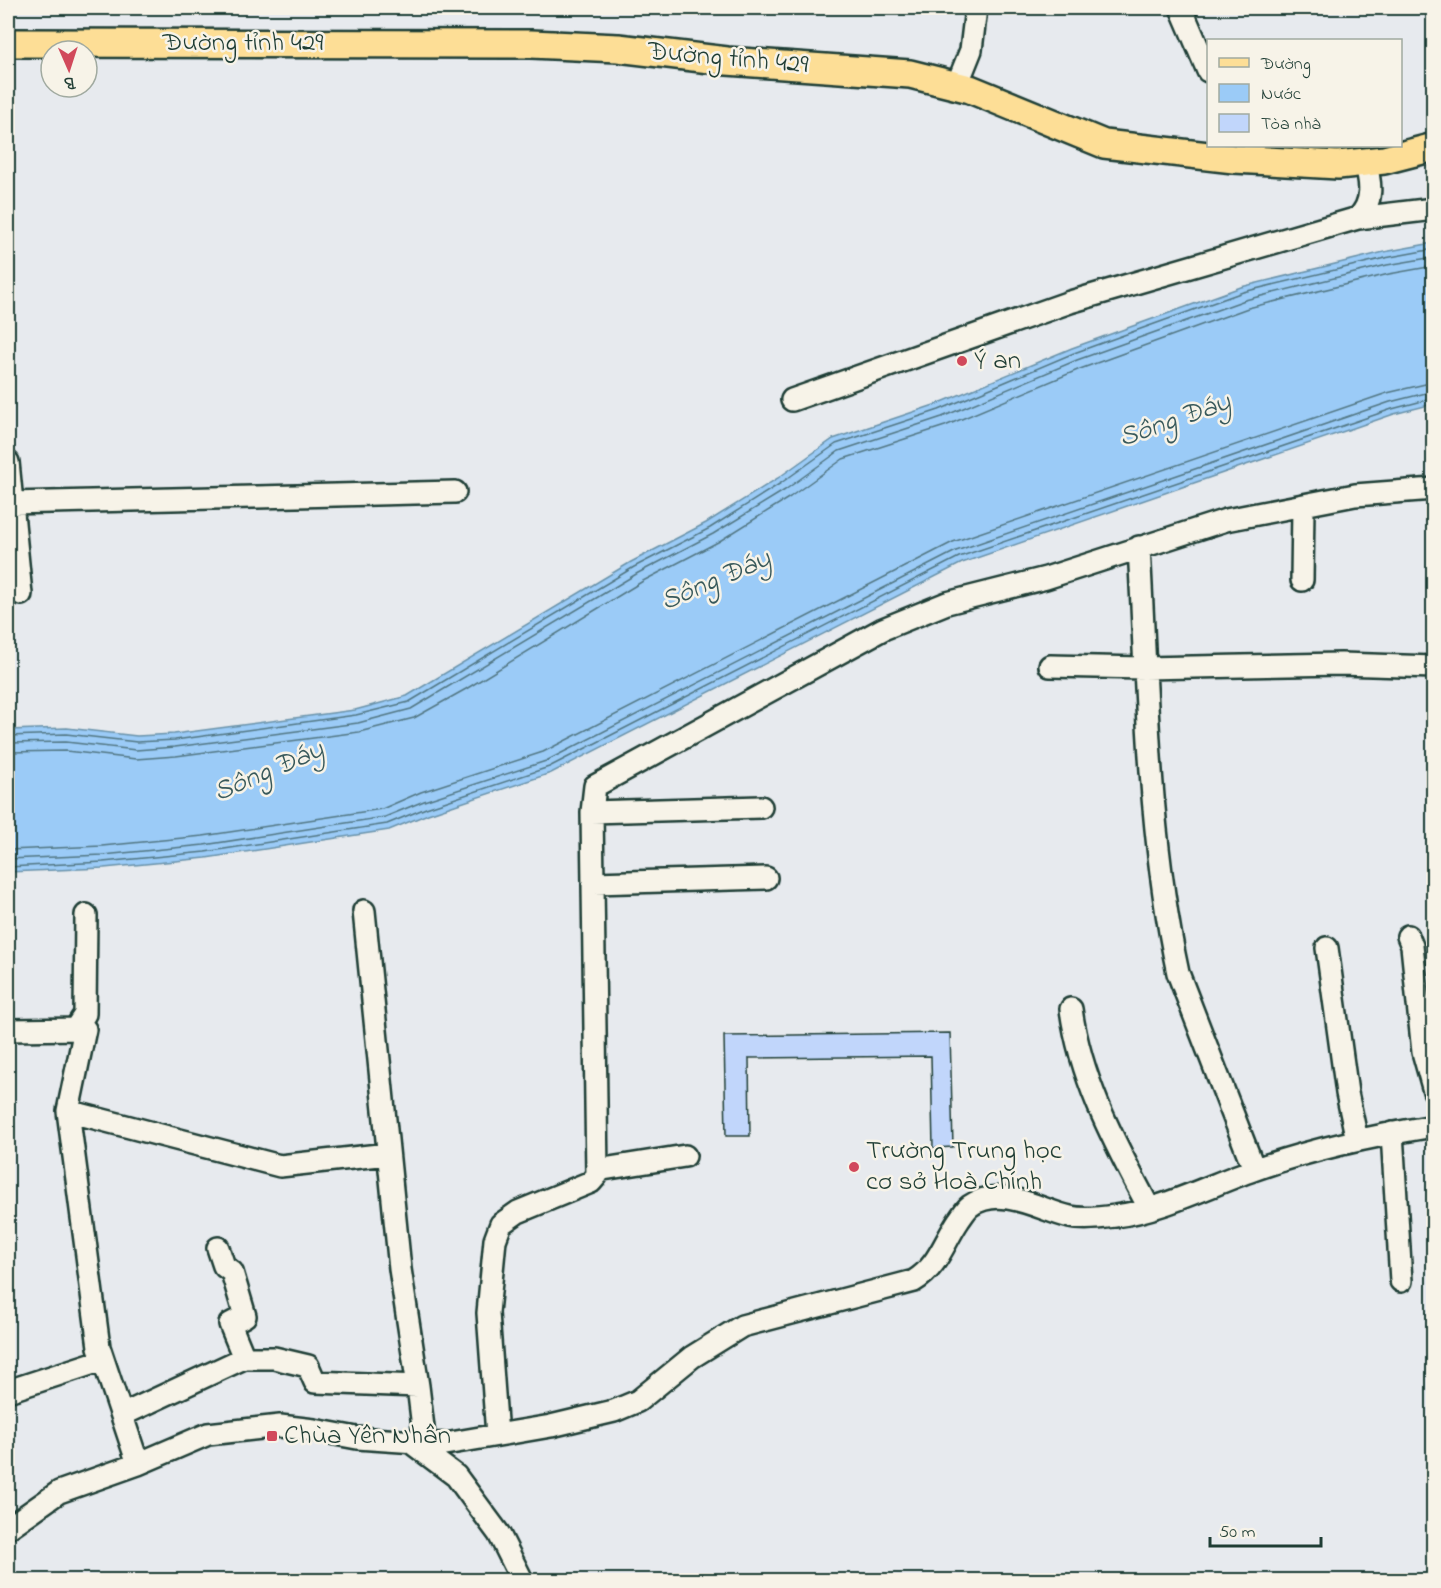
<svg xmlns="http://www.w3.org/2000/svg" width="1441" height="1588" viewBox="0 0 1441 1588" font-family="'Indie Flower',sans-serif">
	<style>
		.water { fill: #9bcbf7; stroke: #6992a9; stroke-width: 1.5 }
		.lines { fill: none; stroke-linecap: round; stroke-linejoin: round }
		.shore { stroke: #517682; stroke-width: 1.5 }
		.building { fill: #c1d6fb; stroke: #1f3d34; stroke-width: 1.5 }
		.minor-casing { stroke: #1f3d34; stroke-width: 26 }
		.major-casing { stroke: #1f3d34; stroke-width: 32 }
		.minor { stroke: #f7f3e8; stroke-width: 21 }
		.major { stroke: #fdde96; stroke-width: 27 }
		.poi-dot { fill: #d1495b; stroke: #f7f3e8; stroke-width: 2 }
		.labels { text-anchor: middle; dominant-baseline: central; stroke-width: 5; stroke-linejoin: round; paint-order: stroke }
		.street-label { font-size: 27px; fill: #1f3d34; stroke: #f7f3e8 }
		.poi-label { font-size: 27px; fill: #1f3d34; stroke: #f7f3e8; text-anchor: start }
		.water-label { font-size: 28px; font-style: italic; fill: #38595b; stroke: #f7f3e8 }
	</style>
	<rect width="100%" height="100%" fill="#e7eaee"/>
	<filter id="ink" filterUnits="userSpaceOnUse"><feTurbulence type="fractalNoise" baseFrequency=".0167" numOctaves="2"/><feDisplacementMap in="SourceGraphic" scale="12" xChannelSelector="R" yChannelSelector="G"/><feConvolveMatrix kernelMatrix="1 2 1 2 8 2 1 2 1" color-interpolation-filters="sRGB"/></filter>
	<g filter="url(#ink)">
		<path class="water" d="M1433,243v161l-39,10 -432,149 -411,210 -123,41 -39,16 -183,28 -102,10 -96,4v-142l59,-2 70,8 37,-2 181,-24 52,-14 224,-134 75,-39 72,-45 55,-39 104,-35 135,-56 169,-61 143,-35z"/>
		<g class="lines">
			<path class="shore" d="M8,736l58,-2 71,8 38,-2 181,-25 53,-13 225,-135 76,-39 71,-45 55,-39 103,-34 135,-57 169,-61 142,-34 49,-9
				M8,743l58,-1 70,8 39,-3 183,-24 53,-14 227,-136 75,-39 72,-44 54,-39 103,-34 135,-57 168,-60 142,-35 47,-8
				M8,752l58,-1 70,8 40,-3 183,-24 55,-14 52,-29 177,-108 75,-39 72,-45 53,-38 102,-33 135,-57 168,-61 141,-34 45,-8
				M8,850l94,-4 101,-10 179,-27 39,-17 122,-40 410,-210 434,-149 47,-11
				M8,859l95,-4 101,-10 181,-28 39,-16 122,-40 410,-210 434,-149 44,-11
				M8,867l95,-5 102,-10 182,-28 39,-16 123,-41 410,-210 433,-148 42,-11"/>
		</g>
		<path class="building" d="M950,1033l3,114 -20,1 -2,-92 -182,2 1,78h-24l-2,-100z"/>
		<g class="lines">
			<defs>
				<path id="minor" d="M1181,8l27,63
					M957,85l14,-35 5,-42
					M1358,218l76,-9
					M792,400l278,-98 288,-84c16,-16 13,-36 7,-56
					M8,462l13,132
					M11,503l444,-11
					M1139,547c8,142 9,287 39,426l76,196
					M1302,580l1,-73
					M1050,666l94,2 197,-4 93,3
					M592,812l169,-5
					M594,883l172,-5
					M364,911l36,358 18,117
					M1408,936l4,10 11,106 11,39
					M1327,948l20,145 10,47
					M1071,1009c10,73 44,134 78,199
					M75,1029l10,-15 1,-99
					M8,1030l77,-1 -17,82 31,236 39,117
					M68,1111l212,55 108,-12
					M1392,1133l9,148
					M597,1170l88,-14
					M218,1248l6,18 8,6 13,44 -15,8 14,34
					M8,1391l95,-31
					M122,1415l122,-57h30l34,8 7,16 103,4 7,58
					M497,1435l-9,-122 7,-73 6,-16 17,-12 73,-30 6,-7 -5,-363 3,-26 288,-157 64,-26 99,-25 180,-58 129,-25 79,-6
					M412,1443l44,33 43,58 23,46
					M8,1528l51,-36 79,-28 70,-30 72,-8 34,4 43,8 88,6 106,-18 63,-15 24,-10 54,-44 50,-31 172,-45c24,-14 30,-39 45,-61 3,-4 7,-11 11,-14 32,-22 69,4 100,11 14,3 31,1 45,-1 45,-5 95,-31 138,-46 59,-21 119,-34 181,-44"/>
				<path id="major" d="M8,43l523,1 87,4 109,13 183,13 60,15 134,55 130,15 104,6 46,-5 50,-13"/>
			</defs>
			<use href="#minor" class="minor-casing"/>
			<use href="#major" class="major-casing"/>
			<use href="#minor" class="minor"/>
			<use href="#major" class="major"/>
		</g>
	</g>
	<g class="poi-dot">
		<circle cx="962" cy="361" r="6"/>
		<circle cx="854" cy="1167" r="6"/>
		<rect x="266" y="1430" width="12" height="12" rx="3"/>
	</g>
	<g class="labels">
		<g class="street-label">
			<text x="243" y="43">Đường tỉnh 429</text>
			<text transform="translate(728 59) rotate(5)">Đường tỉnh 429</text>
		</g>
		<g class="poi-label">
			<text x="974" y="361">Ý an</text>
			<text x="866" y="1151">Trường Trung học<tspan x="866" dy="31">cơ sở Hoà Chính</tspan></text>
			<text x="284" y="1436">Chùa Yên Nhân</text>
		</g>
		<g class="water-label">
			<text transform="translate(1175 421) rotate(-19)">Sông Đáy</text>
			<text transform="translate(716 581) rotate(-23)">Sông Đáy</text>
			<text transform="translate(269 772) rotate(-23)">Sông Đáy</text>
		</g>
	</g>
	<rect width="1441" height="1588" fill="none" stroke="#f7f3e8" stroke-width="30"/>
	<rect x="15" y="15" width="1411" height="1558" fill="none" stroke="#1f3d34" stroke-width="2" filter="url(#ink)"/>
	<rect x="1207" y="39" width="195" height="108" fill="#f7f3e8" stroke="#a1aaa0" stroke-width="1.5"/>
	<rect x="1219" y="58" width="30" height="9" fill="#fdde96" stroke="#a1aaa0" stroke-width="1.5"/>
	<text x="1261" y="69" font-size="18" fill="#1f3d34">Đường</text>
	<rect x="1219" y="84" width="30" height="18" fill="#9bcbf7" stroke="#a1aaa0" stroke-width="1.5"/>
	<text x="1261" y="99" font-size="18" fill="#1f3d34">Nước</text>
	<rect x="1219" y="114" width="30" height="18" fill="#c1d6fb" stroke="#a1aaa0" stroke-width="1.5"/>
	<text x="1261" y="129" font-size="18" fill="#1f3d34">Tòa nhà</text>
	<g transform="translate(69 69) rotate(177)"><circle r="28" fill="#f7f3e8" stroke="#a1aaa0" stroke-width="1.5"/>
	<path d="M0-4.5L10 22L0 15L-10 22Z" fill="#d1495b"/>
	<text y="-9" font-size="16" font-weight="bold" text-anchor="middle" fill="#1f3d34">B</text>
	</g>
	<path d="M1210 1537v9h111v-9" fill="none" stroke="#1f3d34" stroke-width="3"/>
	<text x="1219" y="1537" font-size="18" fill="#1f3d34" stroke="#f7f3e8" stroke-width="4.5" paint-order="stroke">50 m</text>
</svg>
